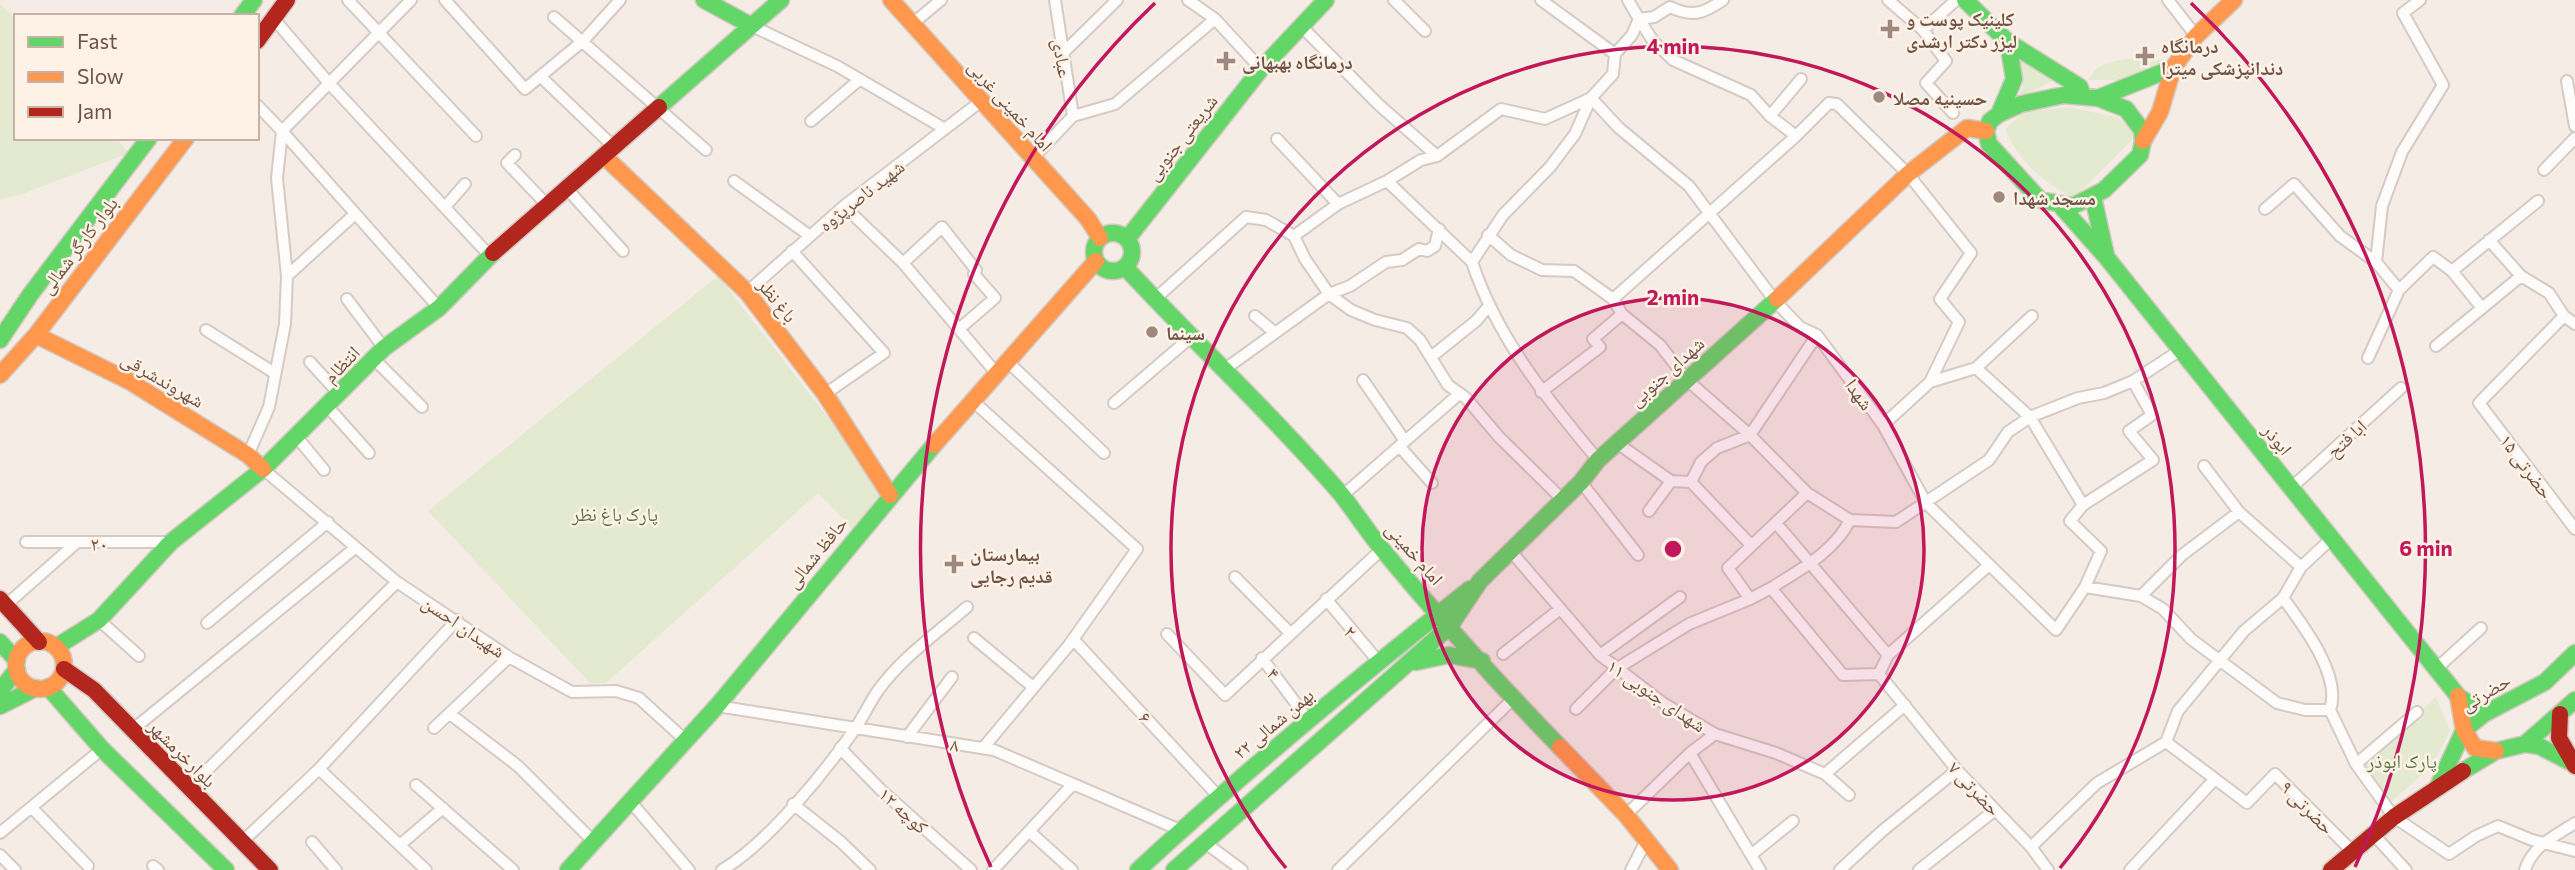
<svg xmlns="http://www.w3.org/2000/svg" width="2575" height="870" viewBox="0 0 2575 870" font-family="Commissioner,'Noto Naskh Arabic',sans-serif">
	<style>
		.green { fill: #e3ead0 }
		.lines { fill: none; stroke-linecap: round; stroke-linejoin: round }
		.street-casing { stroke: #d5cac4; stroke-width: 14 }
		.fast-casing { stroke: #d4c9c2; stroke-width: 19 }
		.slow-casing { stroke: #d4c9c2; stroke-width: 19 }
		.jam-casing { stroke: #d4c9c2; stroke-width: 19 }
		.street { stroke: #fefcfb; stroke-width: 10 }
		.fast { stroke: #63d668; stroke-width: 16 }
		.slow { stroke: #ff974d; stroke-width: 16 }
		.jam { stroke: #b3261e; stroke-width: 16 }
		.ring { fill: none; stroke: #c2185b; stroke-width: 3.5 }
		.poi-dot { fill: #9e887f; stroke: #fef1e5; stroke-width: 2.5 }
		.labels { text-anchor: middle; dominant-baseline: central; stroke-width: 5; stroke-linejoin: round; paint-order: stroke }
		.poi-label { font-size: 19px; font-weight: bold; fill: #6f5248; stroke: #fef1e5; text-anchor: start }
		.street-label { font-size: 19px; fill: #6f5248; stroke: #fef1e5 }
		.park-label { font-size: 19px; fill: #567542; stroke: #fef1e5 }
		.centre { fill: #c2185b; stroke: #fef1e5; stroke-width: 3.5 }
		.ring-label { font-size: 21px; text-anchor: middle; font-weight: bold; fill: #c2185b; stroke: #fef1e5; stroke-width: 5; stroke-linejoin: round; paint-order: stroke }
	</style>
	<rect width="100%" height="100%" fill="#f5ede5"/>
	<path class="green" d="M0,4l16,14v120h100l13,15 -109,42 -20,4z
		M2136,58l29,2 -37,20h-40c9,-18 30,-20 48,-22z
		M2020,60l34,20 -24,12 -14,11 7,-17z
		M2070,107l49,11 17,18 -62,62c-29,-14 -57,-38 -69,-69l19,-17z
		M718,276l168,216 -33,37 -35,-36 -212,190h-16l-162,-172z
		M2436,697l14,34 -18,35 -41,36 -29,-38z"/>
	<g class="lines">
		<defs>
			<path id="street" d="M348,0l128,136
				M411,0l-129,131 157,177
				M445,0l80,89 59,-49 36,-40
				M1055,0l18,116
				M1188,0l27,19 46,50
				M1394,0l31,31
				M1541,0l74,54
				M1723,0c-19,13 -30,18 -53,7l-16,10 -15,2 14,22 20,19 78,35 19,21 26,20 33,-33 8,1 71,70 63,79 -31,46 19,23 -29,60 -47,43
				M1888,0l35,30
				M2168,0l28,36
				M554,17l152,133
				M274,19l54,63 162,174
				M750,25l87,41 108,63
				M911,25l30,-25
				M1302,27l76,77 59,52
				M1062,54l55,-54
				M542,78l72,69
				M2567,81l8,45
				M1953,113l-27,-30 20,-22 -23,-31 33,-30
				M1770,116l31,-37
				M811,121l48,-41
				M1277,139l61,65
				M515,155l-8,8 42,44
				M1032,159l41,-43 42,-12 100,-85
				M2544,170l31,-32
				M734,181l76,55
				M1387,181l85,81
				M568,190l55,61
				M844,206l59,57 94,111
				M445,207l20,-23
				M2265,209l29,-25 46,52 36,26 23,28
				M1488,235l23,20 31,15 32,1 39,28 9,15 38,31 27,35 63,55 57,58
				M1294,236l11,23 24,35 22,16 24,10 32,8 13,12 28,45 18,13 33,39 64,63
				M2489,240l32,36 28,17 15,23 11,8
				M792,251l92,102 -59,41
				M2376,262l6,-56 20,-54 41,-67 -40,-72 17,-13
				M903,263l39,-36 34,43 -2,4 21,24 -36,31
				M2452,271l30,37
				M287,276l68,-62
				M747,292l97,-86 136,-104
				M1156,298l90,-81 20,3 28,16 44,-32 49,-23 34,-21 16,-4 64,-47 44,10 46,-21 22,-24 2,-20 17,-19 7,-16 -11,-19
				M347,299l37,49
				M1613,299l183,-163
				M1255,316l19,16
				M2564,316l-85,87 96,126
				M206,330l67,42
				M2436,346l85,-70
				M1431,357l45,-36 12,-14
				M2368,358l31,-68 34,-33 19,14 86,-70
				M375,360l47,47
				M310,362l30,33
				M1008,362l96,91
				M1225,369l104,-75 21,-8 36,-24 16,-2 17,-11 8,2 8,-5 4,-17
				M1363,380l42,61
				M1930,382l46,-14 56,-52
				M1541,392l59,-45 -7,-8 29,-25
				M974,402l163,147 -68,96 -86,103
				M1114,403l76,-65
				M328,407l41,46
				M296,436l28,34
				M1617,443l54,38 20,1 10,-20 16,-14 33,-13 67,-100
				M1400,447l32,36
				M248,455l21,-48 16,-83 2,-48 -10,-98 5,-47 -25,-26
				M1598,460c-51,-61 -101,-122 -126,-198l31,-47 47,-48 25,-33 16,-36 28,30 70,58 86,115 25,26 17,8 66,90 43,78 130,127 29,-43 16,-36 -31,-30 13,-16 -53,-88 -54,-49
				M2204,466l35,46 62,55
				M263,469l134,113 112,75 63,35 44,-1 23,7 45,41
				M1581,482l57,73
				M1691,482l59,62
				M2291,488l110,-100
				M1342,496l116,-101
				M2083,505l70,-45 -24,-29 23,-16 -19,-34
				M1649,511l22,-30
				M1776,523l112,132
				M26,542h145
				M1509,549l91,106 63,48 52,31 61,19 49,21 80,-69
				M1989,565l-101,90 -9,19 78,96 74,77 17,23
				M1235,577l54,55
				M2085,587l56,9 22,13 28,30 86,64 28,7h25
				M1771,588c30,-19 63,-36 79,-68
				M2141,596l41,-41 57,-43
				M2283,598c20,27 59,78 47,112l26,54 38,53 55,37 27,-18 22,-10 34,14 43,11
				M1326,599l52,62
				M1750,599l21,-11 72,87 36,-1
				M6,605l69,-61
				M99,620l40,36
				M207,623l121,-101
				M1167,634l58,61 157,-146
				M974,638l59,49
				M1073,639l145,157
				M1503,654l57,-45
				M1600,655l80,-58
				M1262,658l47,63
				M2437,668l44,-40
				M717,706l277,44 186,80
				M1576,709l40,-40 73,-45 61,-25 -22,-31 79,-75 43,27 46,2 93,-62 19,-28 22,-15 48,-19 26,-5 29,-12 46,-30
				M450,714l68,52 74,74
				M434,728l75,-71
				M131,731l224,-183
				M907,737l45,-60
				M2166,742l81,61 28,-29 77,77
				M840,748l41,42 90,80
				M1690,753l70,117
				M2356,764l61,-52
				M319,769l107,101
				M1825,774l24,21
				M416,785l97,85
				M188,789l209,-207
				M630,801l59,69
				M793,804l48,38 29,28
				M32,808l56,58
				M1626,815l64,-62 25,-19
				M1029,831l43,39
				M0,833l102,-84
				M2375,836l31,34
				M242,842l77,-73 138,-149
				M312,842l24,28
				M1204,842l38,28
				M401,844l42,-36
				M2031,847l66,-64 69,-41 12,-31 66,-80 39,-33 18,-31 30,-28
				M0,855l15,15
				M1751,855l42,-34
				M153,866l5,4
				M722,870c46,-27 102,-97 133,-141 8,-12 14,-25 22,-37 24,-34 59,-58 90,-85
				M993,870l80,-86
				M1338,870l177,-173
				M1631,870l15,-29
				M1840,870l41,-38 76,-62
				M1919,870l76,-60
				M2130,870l84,-90
				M2525,870c7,-24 30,-34 50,-47"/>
			<path id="fast" d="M704,0l46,25
				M1965,0l43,42 72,45 2,8
				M242,16l12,-16
				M2064,95l34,3 28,11 16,21 1,11 -3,14 -36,35 -31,16 -33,-6 -51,-56 -3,-13 4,-10 9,-7 22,-10z
				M2098,98l75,-30
				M659,107l122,-107
				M1999,114l15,-35 -6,-37
				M2093,197l13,58
				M2059,204l48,54 351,438 26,18
				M1094 252a19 19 0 1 1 38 0a19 19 0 1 1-38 0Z
				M1127,239l134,-170 65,-69
				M1125,267c71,77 148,148 216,227 14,18 27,38 41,55 56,68 117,135 178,198
				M0,340l30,-45 119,-157
				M0,642l17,19
				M56,647l43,-27 72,-78 92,-73 121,-121 55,-40 54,-55
				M1416,662l33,-7 33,6
				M48,687l54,62 124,121
				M0,691l17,-22
				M0,706l36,-18
				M2525,744l14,2 31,16
				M2463,771l33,-20 29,-7 50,-44
				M2438,786l26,-56 20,-16 61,-32 30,-29
				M568,870l149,-164 217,-261
				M1138,870c107,-99 218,-191 332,-281
				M1174,870l276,-244 30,-45 101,-99 17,-22 179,-161"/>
			<path id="slow" d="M891,0l197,219 12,19
				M2143,141l17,-29 13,-44 23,-32 38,-36
				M604,156l143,136 78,102 65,101
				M1777,299l131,-125 59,-46 19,3
				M36,335l93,46 119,74 15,14
				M0,375l36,-40 150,-197
				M934,445l162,-184
				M16 665a24 24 0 1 1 48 0a24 24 0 1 1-48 0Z
				M2458,696l6,34 11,18 21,3
				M1560,747l66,68 44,55"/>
			<path id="jam" d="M257,41l30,-41
				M493,253l166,-146
				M0,599l39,43
				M64,669l30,21 176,180
				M2560,714l-1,24 16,28
				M2331,870l63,-53 69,-46"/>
		</defs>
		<use href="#street" class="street-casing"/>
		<use href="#fast" class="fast-casing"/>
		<use href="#slow" class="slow-casing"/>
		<use href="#jam" class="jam-casing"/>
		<use href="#street" class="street"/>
		<use href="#fast" class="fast"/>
		<use href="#slow" class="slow"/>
		<use href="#jam" class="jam"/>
	</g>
	<circle cx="1673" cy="549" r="251" fill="#c2185b" fill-opacity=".12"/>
	<g class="ring">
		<circle cx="1673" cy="549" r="251"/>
		<path d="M1286 868A502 502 0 1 1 2060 868"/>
		<path d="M991 867A753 753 0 0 1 1155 3M2191 3A753 753 0 0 1 2355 867"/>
	</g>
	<g class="poi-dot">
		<path d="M1886.5 18.5h7v7h7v7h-7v7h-7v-7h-7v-7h7z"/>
		<path d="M2141.5 45.5h7v7h7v7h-7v7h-7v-7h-7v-7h7z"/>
		<path d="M1222.5 50.5h7v7h7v7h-7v7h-7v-7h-7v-7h7z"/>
		<circle cx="1879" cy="97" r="7"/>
		<circle cx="1999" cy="197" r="7"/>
		<circle cx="1152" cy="332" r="7"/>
		<path d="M950.5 553.5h7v7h7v7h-7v7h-7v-7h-7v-7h7z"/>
	</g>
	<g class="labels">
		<g class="poi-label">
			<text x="1906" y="18">کلینیک پوست و<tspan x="1906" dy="22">لیزر دکتر ارشدی</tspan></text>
			<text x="2161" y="45">درمانگاه<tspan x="2161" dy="22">دندانپزشکی میترا</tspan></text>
			<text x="1242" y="61">درمانگاه بهبهانی</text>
			<text x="1893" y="97">حسینیه مصلا</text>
			<text x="2013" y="197">مسجد شهدا</text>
			<text x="1166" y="332">سینما</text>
			<text x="970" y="553">بیمارستان<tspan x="970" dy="22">قدیم رجایی</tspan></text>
		</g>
		<g class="street-label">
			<text transform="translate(1063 58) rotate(81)">عبادی</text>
			<text transform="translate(1011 105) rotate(48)">امام خمینی غربی</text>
			<text transform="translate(1181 137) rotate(-52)">شریعتی جنوبی</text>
			<text transform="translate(861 195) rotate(-38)">شهید ناصرپژوه</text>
			<text transform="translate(78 245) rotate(-53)">بلوار کارگر شمالی</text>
			<text transform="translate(778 300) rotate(51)">باغ نظر</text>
			<text transform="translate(341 364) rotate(-46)">انتظام</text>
			<text transform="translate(1666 371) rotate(-42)">شهدای جنوبی</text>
			<text transform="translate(163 379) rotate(30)">شهروندشرقی</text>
			<text transform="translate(1860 394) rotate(54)">شهدا</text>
			<text transform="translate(2346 438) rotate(-42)">ابا فتح</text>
			<text transform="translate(2278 439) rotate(51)">ابوذر</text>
			<text transform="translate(2527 466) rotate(53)">حضرتی ۱۵</text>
			<text transform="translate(99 543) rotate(-1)">۲۰</text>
			<text transform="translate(816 552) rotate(-51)">حافظ شمالی</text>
			<text transform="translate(1415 553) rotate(49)">امام خمینی</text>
			<text transform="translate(464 626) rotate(34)">شهیدان احسن</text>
			<text transform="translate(1351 631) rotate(51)">۲</text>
			<text transform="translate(1274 673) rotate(50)">۴</text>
			<text transform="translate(2485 692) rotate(-31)">حضرتی</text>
			<text transform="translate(1657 695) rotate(34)">۱۱ شهدای جنوبی</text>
			<text transform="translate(1146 717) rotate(48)">۶</text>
			<text transform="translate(1273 723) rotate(-40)">۲۲ بهمن شمالی</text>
			<text transform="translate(955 744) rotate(9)">۸</text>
			<text transform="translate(183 753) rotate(45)">بلوارخرمشهر</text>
			<text transform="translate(1975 788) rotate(47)">حضرتی ۷</text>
			<text transform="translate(2308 807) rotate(45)">حضرتی ۹</text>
			<text transform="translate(904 810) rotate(42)">کوچه ۱۲</text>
		</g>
		<g class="park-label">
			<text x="615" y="513">پارک باغ نظر</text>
			<text x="2402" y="760">پارک ابوذر</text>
		</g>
	</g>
	<circle cx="1673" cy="549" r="10" class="centre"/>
	<g class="ring-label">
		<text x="1673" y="54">4 min</text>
		<text x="1673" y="305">2 min</text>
		<text x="2426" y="556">6 min</text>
	</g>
	<rect x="14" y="14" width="245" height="126" fill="#fef1e5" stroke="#c5b1a6" stroke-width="2"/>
	<rect x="28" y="37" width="35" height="10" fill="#63d668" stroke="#c5b1a6" stroke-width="2"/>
	<text x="77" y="49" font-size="21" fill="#6f5248">Fast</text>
	<rect x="28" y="72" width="35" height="10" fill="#ff974d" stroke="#c5b1a6" stroke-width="2"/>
	<text x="77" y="84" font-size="21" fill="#6f5248">Slow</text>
	<rect x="28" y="107" width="35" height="10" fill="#b3261e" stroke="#c5b1a6" stroke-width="2"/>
	<text x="77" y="119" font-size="21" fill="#6f5248">Jam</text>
</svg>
